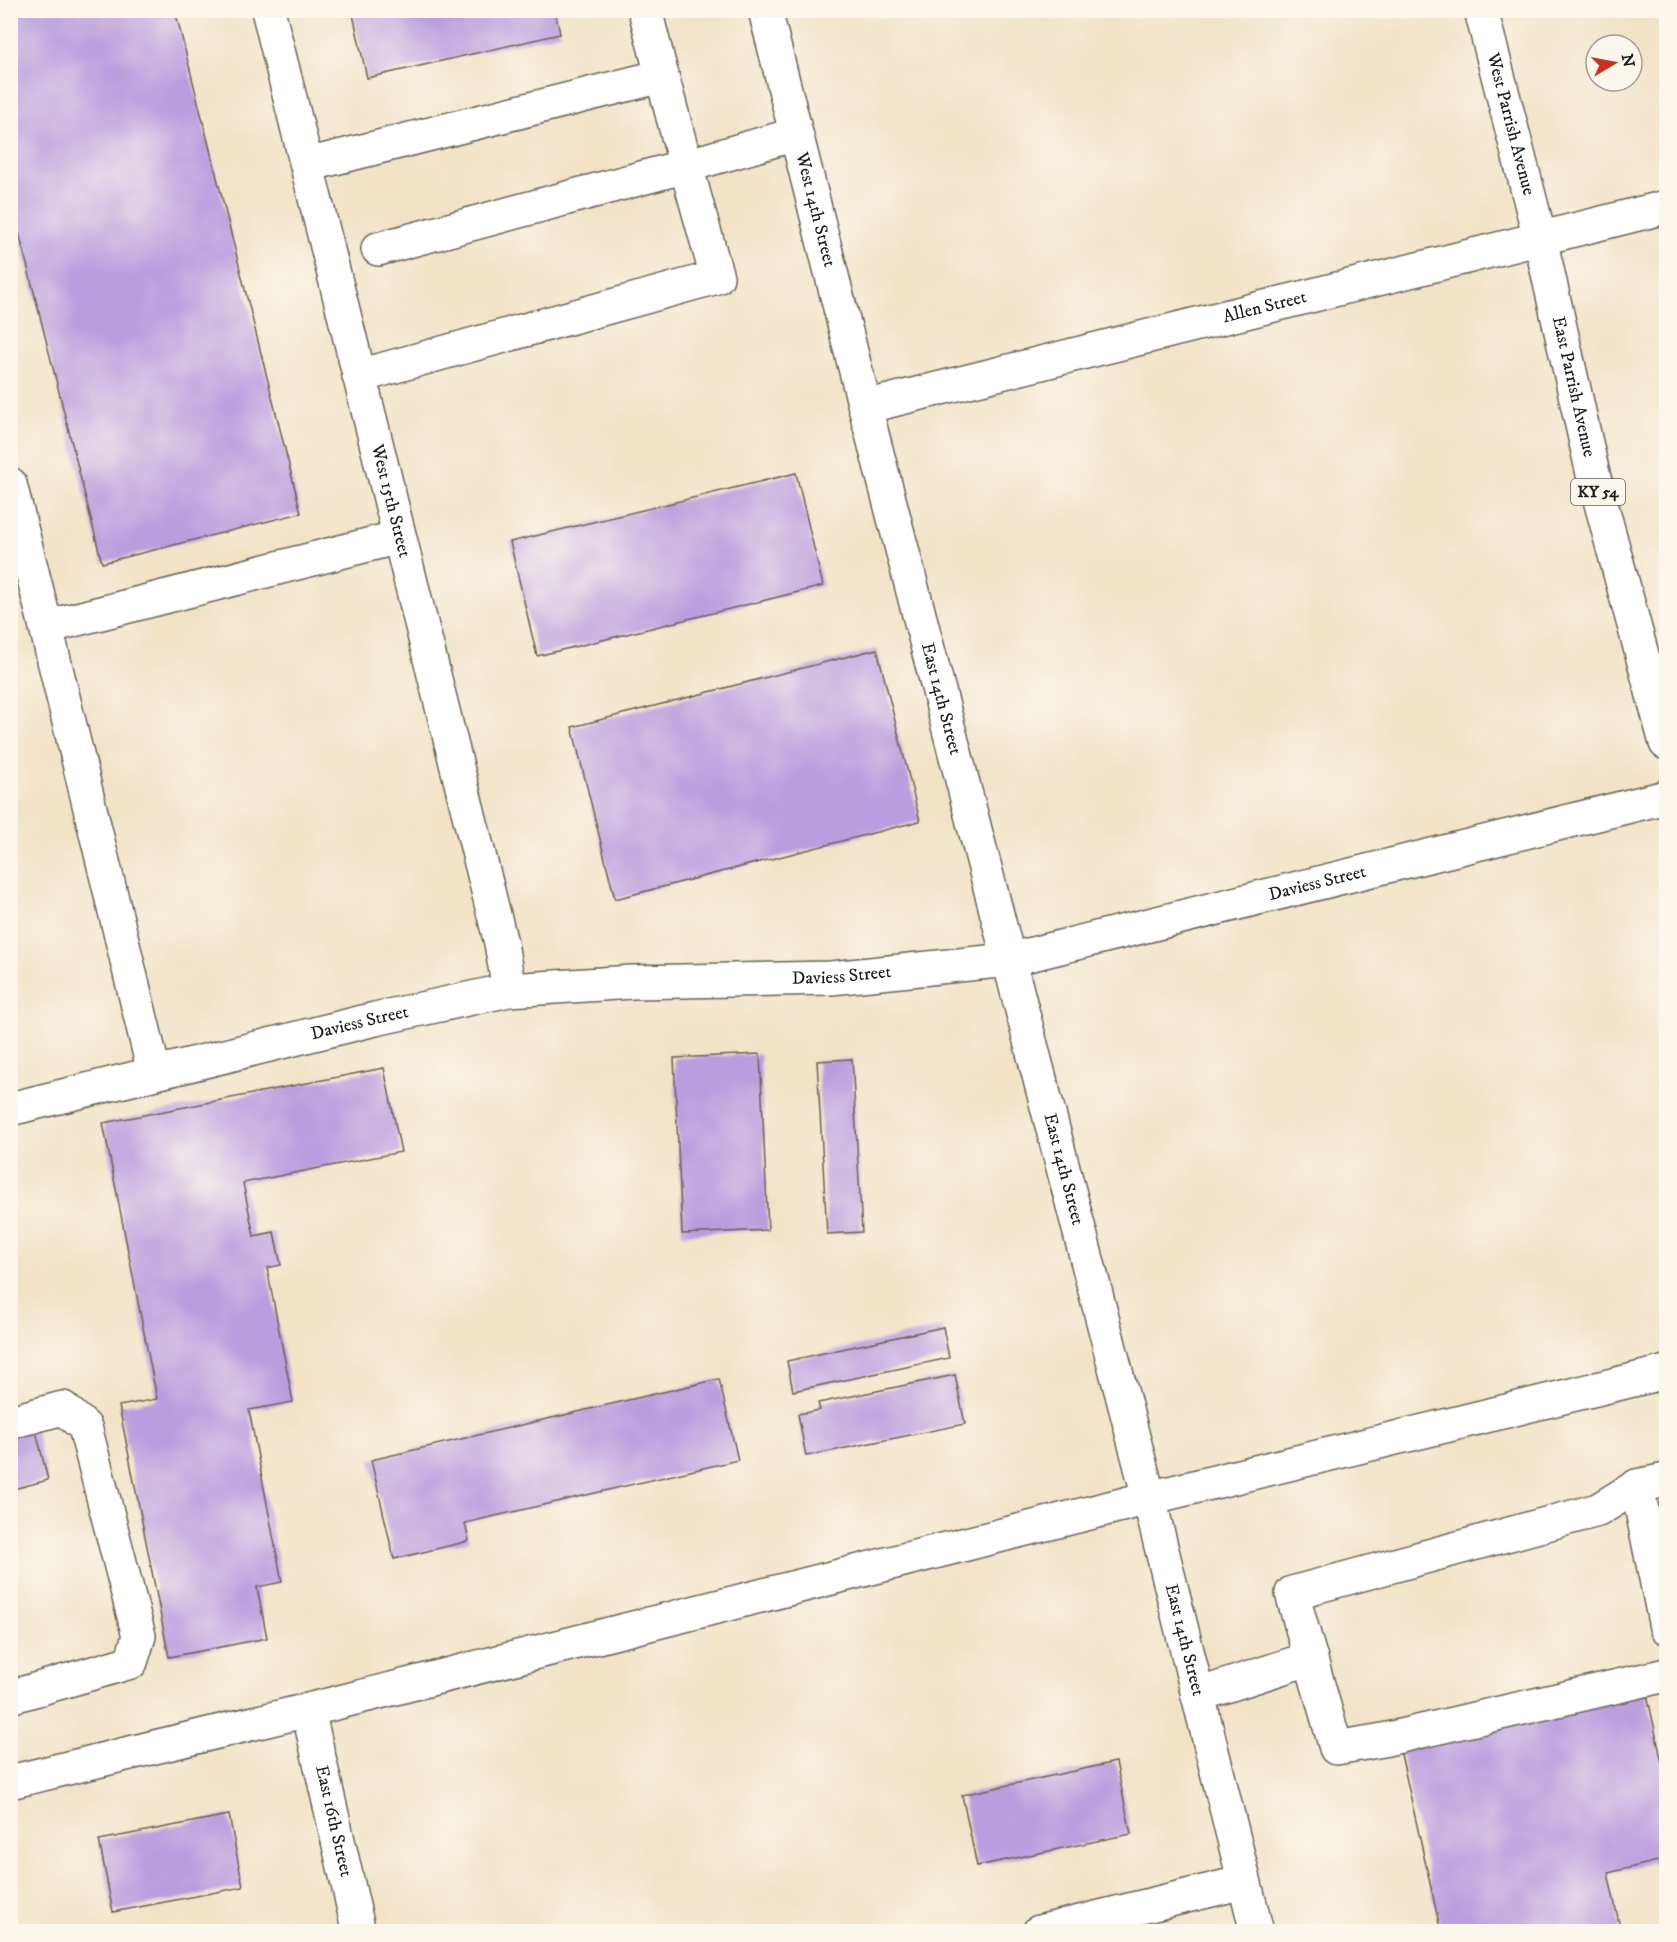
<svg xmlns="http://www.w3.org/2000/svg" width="1677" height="1942" viewBox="0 0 1677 1942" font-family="'IM FELL DW Pica',serif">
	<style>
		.building { fill: #ba9dde }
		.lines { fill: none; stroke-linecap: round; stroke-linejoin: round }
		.minor-casing { stroke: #676258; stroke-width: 36 }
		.major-casing { stroke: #676258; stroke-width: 36 }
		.minor { stroke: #fff; stroke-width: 33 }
		.major { stroke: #fff; stroke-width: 33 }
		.labels { text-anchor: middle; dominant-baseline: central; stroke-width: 5; stroke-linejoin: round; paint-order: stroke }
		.shield { fill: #fbf7ec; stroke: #5f5e5a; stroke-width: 1.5 }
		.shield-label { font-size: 16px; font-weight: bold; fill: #1c1c1c }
		.street-label { font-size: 18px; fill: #1c1c1c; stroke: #fbf7ec }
	</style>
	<rect width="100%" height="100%" fill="#fbf7ec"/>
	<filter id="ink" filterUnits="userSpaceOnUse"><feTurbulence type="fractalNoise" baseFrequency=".0167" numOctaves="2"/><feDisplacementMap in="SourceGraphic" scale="12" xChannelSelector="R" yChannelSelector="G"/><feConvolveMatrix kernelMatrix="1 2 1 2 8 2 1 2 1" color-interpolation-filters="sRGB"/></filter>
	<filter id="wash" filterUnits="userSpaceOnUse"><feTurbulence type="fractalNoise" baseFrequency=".008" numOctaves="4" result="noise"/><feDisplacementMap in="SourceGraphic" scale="24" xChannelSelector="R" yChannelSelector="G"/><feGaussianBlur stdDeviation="1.35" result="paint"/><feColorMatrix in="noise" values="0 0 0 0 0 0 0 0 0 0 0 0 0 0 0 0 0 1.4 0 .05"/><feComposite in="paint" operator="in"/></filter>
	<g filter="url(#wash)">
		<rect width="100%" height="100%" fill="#f2e3c7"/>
		<g id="blocks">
			<path class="building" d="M10,10h165l126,503 -199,50 -92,-366z
				M352,10h203l5,24 -193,44z
				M796,473l27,113 -286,70 -27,-114z
				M877,649l43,172 -305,78 -43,-172z
				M760,1054l8,176 -86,4 -8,-176z
				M852,1059l10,173 -35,2 -10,-173z
				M384,1068l17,84 -158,31 11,53 20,-4 7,33 -14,3 26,134 -44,8 33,172 -25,5 10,51 -98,19 -50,-251 38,-7 -54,-276z
				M943,1327l6,31 -156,33 -6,-30z
				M955,1375l10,49 -159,32 -8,-42 22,-4 -2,-7z
				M719,1379l19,81 -273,63 4,18 -75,18 -23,-99z
				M33,1419l15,61 -38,10v-65z
				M1645,1685l21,96v78l-58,14 13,59h-180l-43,-191z
				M1116,1762l15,72 -154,32 -15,-71z
				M229,1815l14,72 -130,25 -14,-72z"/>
		</g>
	</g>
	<g filter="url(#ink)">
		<use href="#blocks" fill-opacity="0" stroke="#676258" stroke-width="1.5"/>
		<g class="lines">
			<defs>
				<g id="minor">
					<path id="s1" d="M268,10l233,933 8,47"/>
					<path id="s2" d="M765,10l100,397 284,1091 108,434"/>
					<path d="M307,165l355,-89 -17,-66"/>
					<path d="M378,249l308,-83 -24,-90"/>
					<path d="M359,376l358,-99 -31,-111 110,-32"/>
					<path id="s3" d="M865,407l801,-200"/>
					<path d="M10,484l36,143"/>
					<path d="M154,1072l-108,-445 353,-90"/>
					<path id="s4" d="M10,1109l365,-90 134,-29 123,-8 199,-4 177,-18 658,-163"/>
					<path d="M10,1422l53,-14 22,19 54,209 -8,26 -121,35"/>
					<path d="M1666,1480l-29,6 -39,24 -306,83 44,155 47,-8 283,-65"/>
					<path d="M1637,1486l29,141"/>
					<path d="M1198,1695l113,-37"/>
					<path id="s5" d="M308,1710l51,222"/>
					<path d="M10,1782l298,-72 841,-212 517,-126"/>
					<path d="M1039,1932l205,-50"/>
				</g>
				<g id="major">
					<path id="s6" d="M1481,10l59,228 53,236 73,269"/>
				</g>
			</defs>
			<use href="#minor" class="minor-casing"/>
			<use href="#major" class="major-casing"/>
			<use href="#minor" class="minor"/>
			<use href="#major" class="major"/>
		</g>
	</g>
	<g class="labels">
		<rect class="shield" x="1571" y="479" width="54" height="26" rx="4.5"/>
		<g class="shield-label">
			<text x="1598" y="492">KY 54</text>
		</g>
		<g class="street-label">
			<text stroke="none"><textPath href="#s6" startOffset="118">West Parrish Avenue</textPath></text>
			<text stroke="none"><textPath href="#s2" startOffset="206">West 14th Street</textPath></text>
			<text stroke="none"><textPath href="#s3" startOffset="412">Allen Street</textPath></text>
			<text stroke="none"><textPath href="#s6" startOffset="388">East Parrish Avenue</textPath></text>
			<text stroke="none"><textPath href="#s1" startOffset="506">West 15th Street</textPath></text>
			<text stroke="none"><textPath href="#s2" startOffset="711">East 14th Street</textPath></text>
			<text stroke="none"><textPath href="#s4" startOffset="1332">Daviess Street</textPath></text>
			<text stroke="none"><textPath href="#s4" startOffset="846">Daviess Street</textPath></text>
			<text stroke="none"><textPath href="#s4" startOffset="360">Daviess Street</textPath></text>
			<text stroke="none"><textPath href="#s2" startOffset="1197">East 14th Street</textPath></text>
			<text stroke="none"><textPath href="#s2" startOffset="1683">East 14th Street</textPath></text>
			<text stroke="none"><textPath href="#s5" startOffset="114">East 16th Street</textPath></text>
		</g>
	</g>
	<rect width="1677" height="1942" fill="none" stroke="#fbf7ec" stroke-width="36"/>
	<g transform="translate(1614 63) rotate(80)"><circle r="28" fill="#fbf7ec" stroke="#a29f99" stroke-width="1.5"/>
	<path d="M0-4.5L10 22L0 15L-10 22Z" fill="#c8321e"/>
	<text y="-9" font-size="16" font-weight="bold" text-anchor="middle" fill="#1c1c1c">N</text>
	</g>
</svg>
